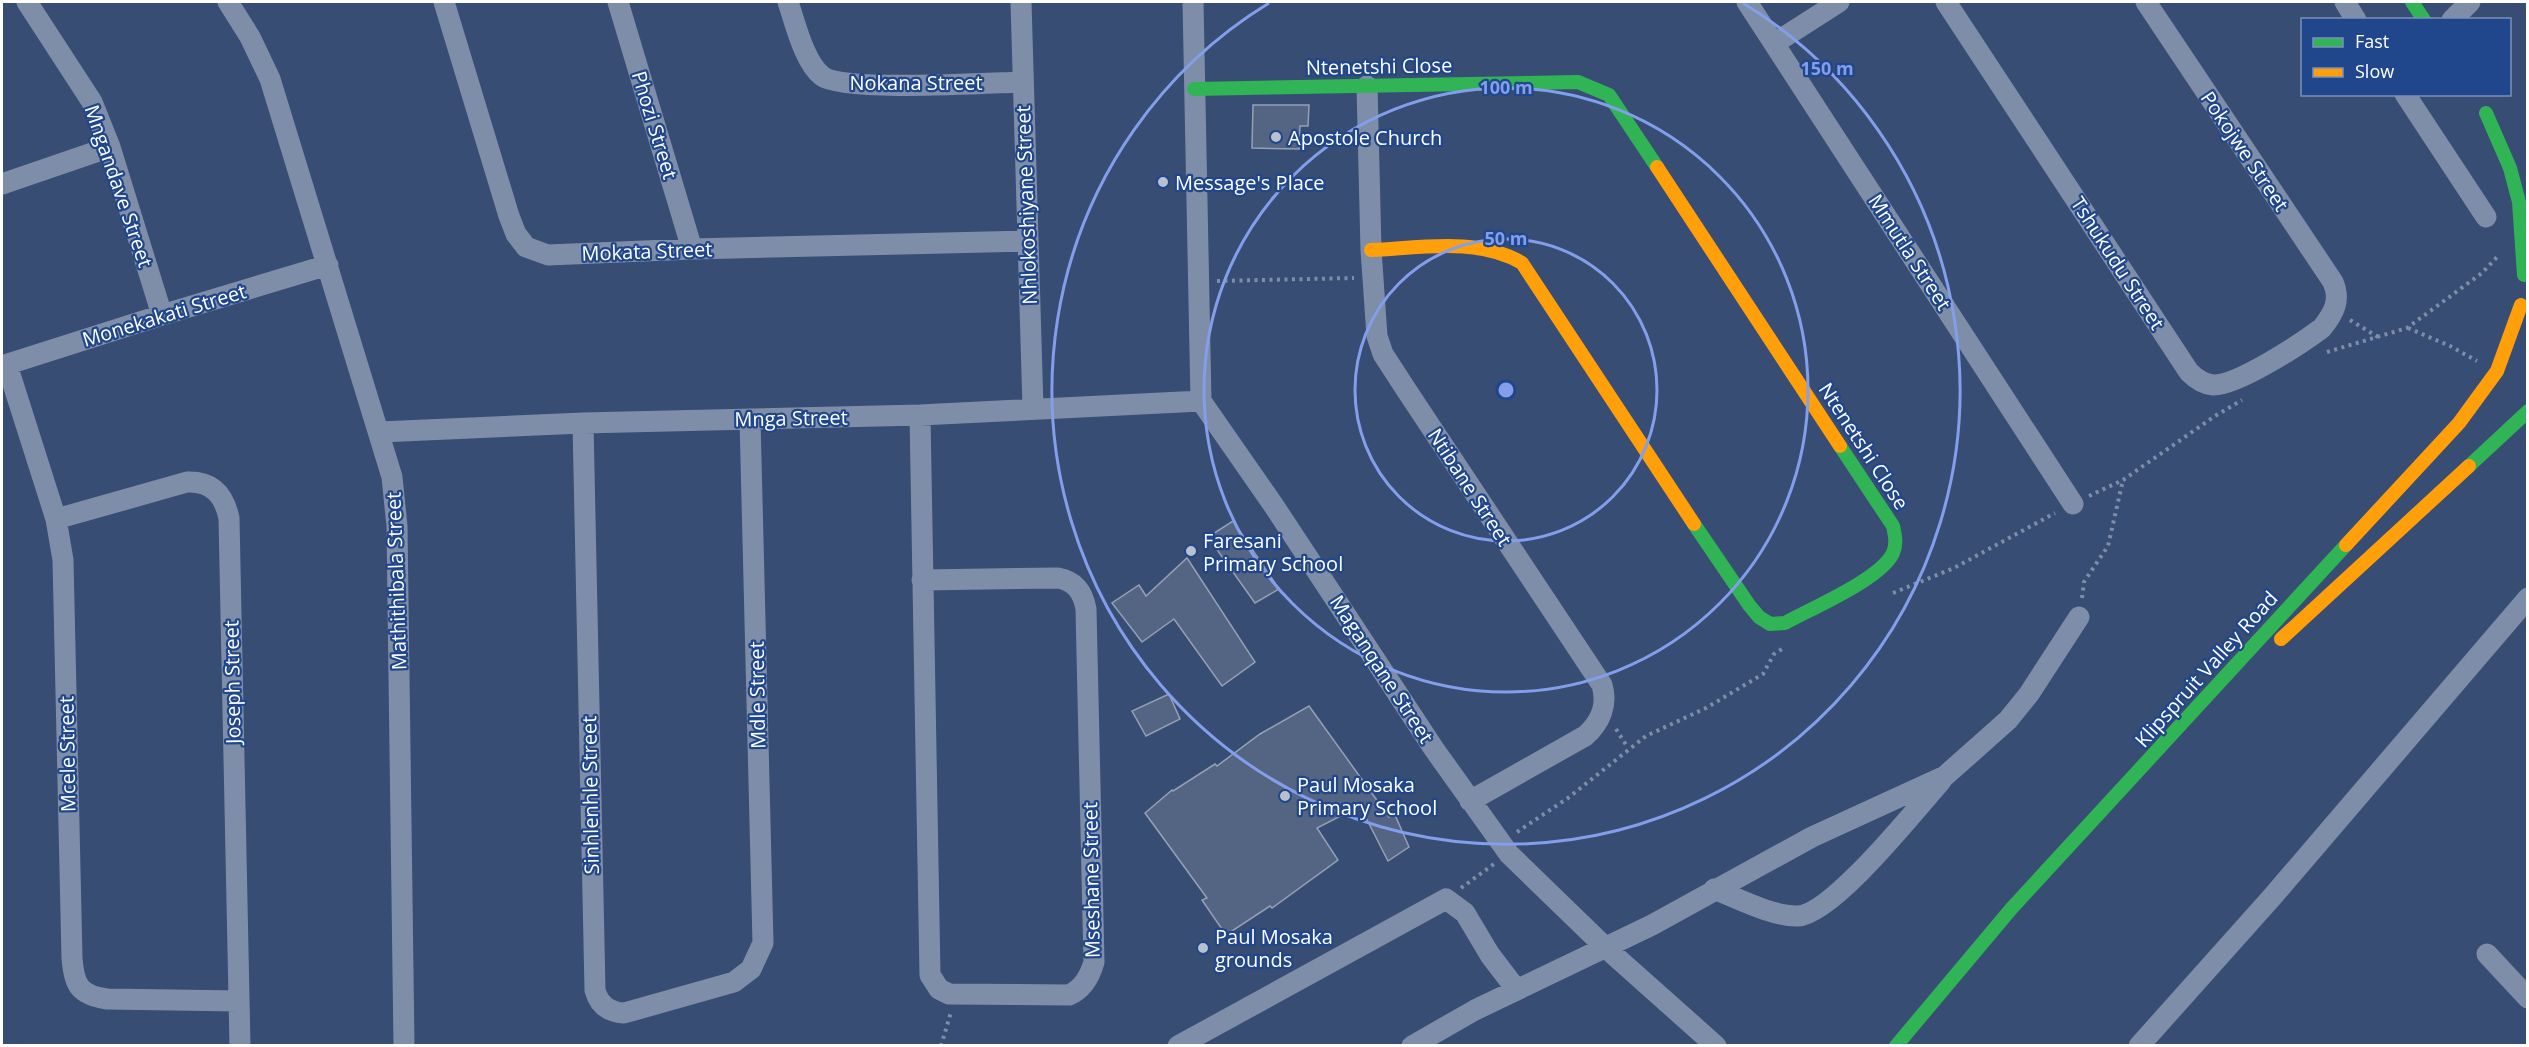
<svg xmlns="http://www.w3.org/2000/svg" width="2529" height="1047" viewBox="0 0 2529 1047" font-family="'Open Sans',sans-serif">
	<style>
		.building { fill: #546583; stroke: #94a0b6; stroke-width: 1.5 }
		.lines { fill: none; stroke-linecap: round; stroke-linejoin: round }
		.path { stroke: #7f8ea8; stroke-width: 4; stroke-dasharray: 3 4.5; stroke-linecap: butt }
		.street { stroke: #7f8ea8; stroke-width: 21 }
		.fast { stroke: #30b455; stroke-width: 14 }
		.slow { stroke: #ff9f0a; stroke-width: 14 }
		.ring { fill: none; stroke: #839eea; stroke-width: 3 }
		.poi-dot { fill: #b9c1ce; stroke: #20468c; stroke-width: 2 }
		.labels { text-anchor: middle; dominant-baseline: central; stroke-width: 4.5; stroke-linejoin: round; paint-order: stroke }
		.street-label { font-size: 20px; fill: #fff; stroke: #20468c }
		.poi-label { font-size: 20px; fill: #fff; stroke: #20468c; text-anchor: start }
		.centre { fill: #839eea; stroke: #20468c; stroke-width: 3 }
		.ring-label { font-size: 18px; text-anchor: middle; font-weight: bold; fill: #839eea; stroke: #20468c; stroke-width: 4.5; stroke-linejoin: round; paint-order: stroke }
	</style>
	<rect width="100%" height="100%" fill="#384d74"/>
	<path class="building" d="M1253,105h56l-1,21h-8l-1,23 -47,-1z
		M1233,521l46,68 -24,14 -47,-66z
		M1187,558l68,104 -33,24 -48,-67 -32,23 -30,-39 27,-18 7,11z
		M1169,694l11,25 -34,17 -14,-25z
		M1309,706l80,111 6,-2 14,32 -21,14 -28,-55 -43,22 21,32 -66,48 -2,-2 -44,29 -24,-35 5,-2 -62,-85 27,-23 1,1 42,-27 2,2 43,-32z"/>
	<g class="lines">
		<path class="path" d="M1217,281l137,-3
			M2350,320l28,17
			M2408,328l42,18 27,15
			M2327,352l80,-24 75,-55 15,-16
			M2089,496l34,-16 92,-64 27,-16
			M1893,593l61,-25 101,-55
			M2082,598l2,-16 24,-36 15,-66
			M1616,729l12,19
			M1517,832l51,-34 78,-62 60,-28 57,-34 11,-20 8,-5
			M1461,888l33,-24
			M941,1046l10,-34"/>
		<path class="street" d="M27,2l65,100 18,45 52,168
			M228,2l22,35 20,42 122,398 5,49 7,520
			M444,2l65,214 7,18 10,13 22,8 144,-6 336,-8
			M618,2l74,247
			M788,2c7,20 16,60 34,74 20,16 166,7 200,6
			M1021,2l12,406
			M1193,2l8,399 73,105 160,243 75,105 97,94 110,98
			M1747,2l326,502
			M1946,2l243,370c7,7 14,12 24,13 24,1 89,-42 109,-57 12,-15 19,-28 11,-46l-187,-280
			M2345,2l11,18
			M2452,20l18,-18
			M1775,43l64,-41
			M1367,86l4,164 6,86 6,18 24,37 195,294c6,20 -2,38 -17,51l-115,65
			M2405,94l81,123
			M2,184l108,-37
			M7,365l49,154 7,41 9,398c2,27 7,37 35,41l132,2
			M2,366l160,-51 166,-50
			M920,415l10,560 9,14 10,5 120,1c14,-6 21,-19 25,-33l-8,-353c-3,-17 -11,-28 -28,-31l-136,2
			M583,423l12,567c4,15 14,22 29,23l110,-31 17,-13 12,-26 -13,-524
			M380,432l203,-9 337,-8 281,-14
			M56,519l131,-37c25,-1 37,13 42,36l11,528
			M1714,889c23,9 59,28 84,27 35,-2 118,-107 143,-135
			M2487,954l41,44
			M1178,1046l268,-147 19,14 25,42 26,34
			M1412,1046l63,-36 177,-85 160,-88 133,-61 63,-56 21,-26 50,-77
			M2139,1046l134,-150 255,-298"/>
		<path class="fast" d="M2412,2l12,18
			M1194,89l384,-7 31,13 48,72
			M2486,113l24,55 9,34 5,73
			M2469,466l59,-55
			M1694,524l55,81 10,12 11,7 15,-1c27,-15 96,-44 108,-70 4,-9 2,-18 0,-27l-53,-80
			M1896,1046l115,-137 335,-364"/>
		<path class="slow" d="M1657,167l183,279
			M1371,250c49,-2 107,-13 151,13l172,261
			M2346,545l113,-122 38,-52 24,-66
			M2281,639l188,-173"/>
	</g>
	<g class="ring">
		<circle cx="1506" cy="390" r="151"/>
		<circle cx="1506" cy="390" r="302"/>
		<path d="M1743 3A454 454 0 1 1 1269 3"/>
	</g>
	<g class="poi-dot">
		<circle cx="1276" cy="137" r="6"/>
		<circle cx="1163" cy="182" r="6"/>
		<circle cx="1191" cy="551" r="6"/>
		<circle cx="1285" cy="796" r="6"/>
		<circle cx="1203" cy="948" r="6"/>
	</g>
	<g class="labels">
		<g class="street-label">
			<text transform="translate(1379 66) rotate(-1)">Ntenetshi Close</text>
			<text x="916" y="82">Nokana Street</text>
			<text transform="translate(655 125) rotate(73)">Phozi Street</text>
			<text transform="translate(2245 151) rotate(56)">Pokojwe Street</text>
			<text transform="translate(119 186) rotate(71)">Mngandave Street</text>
			<text transform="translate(1026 205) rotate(-92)">Nhlokoshiyane Street</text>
			<text transform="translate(647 251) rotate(-2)">Mokata Street</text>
			<text transform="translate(1910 252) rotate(57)">Mmutla Street</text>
			<text transform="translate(2118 263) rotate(57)">Tshukudu Street</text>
			<text transform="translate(164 315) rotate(-17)">Monekakati Street</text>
			<text transform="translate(791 418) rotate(-1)">Mnga Street</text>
			<text transform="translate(1864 446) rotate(57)">Ntenetshi Close</text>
			<text transform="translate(1470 487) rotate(57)">Ntibane Street</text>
			<text transform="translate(396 581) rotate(-92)">Mathithibala Street</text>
			<text transform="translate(1382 669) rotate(57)">Maganqane Street</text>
			<text transform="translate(2206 669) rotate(-48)">Klipspruit Valley Road</text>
			<text transform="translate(232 682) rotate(-91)">Joseph Street</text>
			<text transform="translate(757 695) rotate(-91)">Mdle Street</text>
			<text transform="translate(67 754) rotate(-91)">Mcele Street</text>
			<text transform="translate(590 795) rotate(-91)">Sinhlenhle Street</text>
			<text transform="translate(1091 880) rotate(-91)">Mseshane Street</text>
		</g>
		<g class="poi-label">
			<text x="1288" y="137">Apostole Church</text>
			<text x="1175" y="182">Message's Place</text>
			<text x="1203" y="540">Faresani<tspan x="1203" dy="23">Primary School</tspan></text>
			<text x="1297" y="784">Paul Mosaka<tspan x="1297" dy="23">Primary School</tspan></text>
			<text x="1215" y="936">Paul Mosaka<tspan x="1215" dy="23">grounds</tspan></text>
		</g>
	</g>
	<circle cx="1506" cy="390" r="9" class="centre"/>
	<g class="ring-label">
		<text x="1827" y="75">150 m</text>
		<text x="1506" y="94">100 m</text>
		<text x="1506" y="245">50 m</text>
	</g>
	<rect width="2529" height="1047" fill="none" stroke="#ffffff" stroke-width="6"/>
	<rect x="2301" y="18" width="210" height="78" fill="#20468c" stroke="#7990ba" stroke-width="1.5"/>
	<rect x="2313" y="38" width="30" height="9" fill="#30b455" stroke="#7990ba" stroke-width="1.5"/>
	<text x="2355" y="48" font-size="18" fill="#ffffff">Fast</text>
	<rect x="2313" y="68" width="30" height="9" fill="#ff9f0a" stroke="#7990ba" stroke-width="1.5"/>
	<text x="2355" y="78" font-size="18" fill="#ffffff">Slow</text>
</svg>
